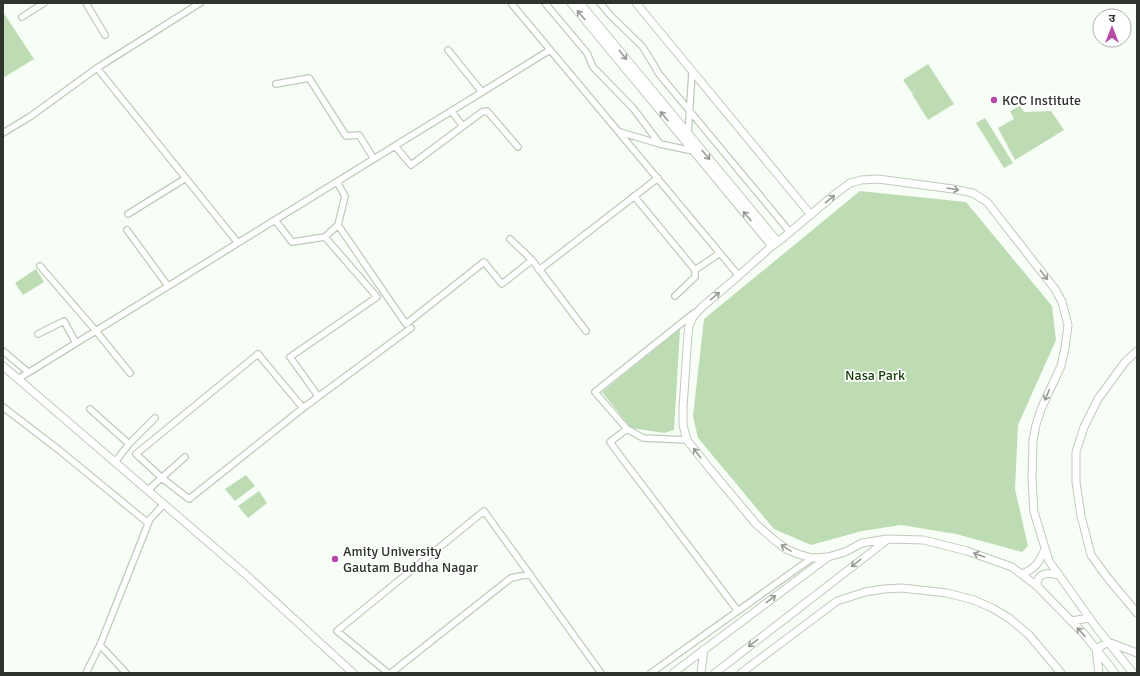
<svg xmlns="http://www.w3.org/2000/svg" width="1140" height="676" viewBox="0 0 1140 676" font-family="Signika,'Noto Sans Devanagari',sans-serif">
	<style>
		.green { fill: #bddcb4 }
		.lines { fill: none; stroke-linecap: round; stroke-linejoin: round }
		.minor-casing { stroke: #bfcbbb; stroke-width: 8 }
		.tertiary-casing { stroke: #bfcbbb; stroke-width: 9 }
		.minor { stroke: #fff; stroke-width: 5.5 }
		.tertiary { stroke: #fff; stroke-width: 7 }
		.oneway { stroke: #979a96 }
		.poi-dot { fill: #b74aa9; stroke: #fff; stroke-width: 1.5 }
		.labels { text-anchor: middle; dominant-baseline: central; stroke-width: 3.5; stroke-linejoin: round; paint-order: stroke }
		.poi-label { font-size: 14px; fill: #2f342e; stroke: #fff; text-anchor: start }
		.park-label { font-size: 14px; fill: #153d06; stroke: #fff }
	</style>
	<rect width="100%" height="100%" fill="#f7fef5"/>
	<path class="green" d="M3,12l31,47 -31,19z
		M928,64l26,40 -26,16 -16,-26 5,-4 -5,3 -9,-13z
		M1020,106l4,6 27,-1 13,19 -49,30 -17,-32 16,-9 -4,-8z
		M985,118l28,45 -9,5 -28,-45z
		M860,191l106,11 86,104 4,34 -38,85 -3,64 13,57 -6,6 -66,-18 -55,-9 -39,6 -51,14 -37,-16 -76,-91 -5,-22 11,-97z
		M36,269l8,13 -21,13 -8,-12z
		M680,329l-6,101 -10,3 -33,-5 -29,-36z
		M246,475l9,11 -20,15 -10,-12z
		M259,491l8,12 -19,15 -10,-12z"/>
	<g class="lines">
		<defs>
			<path id="minor" d="M86,3l19,32
				M511,3l228,273
				M545,3l42,50 6,14 40,41 27,36
				M600,3l11,13 31,30 10,16 7,12 131,158
				M22,17l22,-14
				M448,50l34,42
				M97,68l141,175
				M276,84l33,-6 37,58 13,-1 15,24
				M451,111l12,15
				M620,132l40,12 33,7
				M3,133l28,-17 66,-48 103,-65
				M688,134l4,-61
				M395,146l16,19 71,-53 5,-1 31,36
				M634,196l61,74
				M128,214l58,-36
				M275,220l17,22 33,-5 13,-12 7,-29 -8,-14
				M338,225l68,99 78,-62 18,22 30,-24 54,71
				M127,230l41,56
				M510,239l22,21
				M40,266l56,65 34,42
				M539,270l119,-92
				M675,296l20,-19v-7l25,-17
				M38,334l26,-13 12,22
				M3,351l25,21
				M18,379l532,-329
				M318,396l-28,-39 87,-60 -52,-60
				M3,407l56,43 89,73
				M303,408l-45,-54 -122,100 26,24 27,21 114,-91 108,-80
				M90,409l39,35
				M627,429l-17,13 11,15 117,154
				M687,440l-44,-2 -16,-9 -32,-37 99,-79
				M115,462l14,-18 26,-26
				M148,490l37,-33
				M100,645l26,28
				M86,673l14,-28 50,-126 14,-15
				M388,673l-51,-42 147,-120 117,162
				M391,673l120,-95 19,-4
				M651,673l161,-115"/>
			<path id="tertiary" d="M571,3l201,243
				M580,3l198,239
				M636,3l175,212
				M1137,351l-12,11 -27,37 -14,28 -8,25v30l5,34 10,39 16,22 30,36
				M3,366l241,207 109,100
				M1021,574c14,-4 19,-13 24,-25
				M1037,586c-1,-13 11,-14 21,-11
				M1071,621l18,-3
				M673,673l155,-116
				M701,673l3,-24
				M715,673l172,-133
				M741,673l96,-72 28,-9 19,-3 18,-1 45,5 27,7 18,8 17,10 20,17 32,38
				M1099,673l-3,-24 12,-7 29,11
				M1115,673l-30,-38 -48,-49 -25,-19 -45,-16 -43,-11 -37,-1 -25,4 -17,9 -17,5 -16,1 -14,-4 -12,-5 -13,-10 -17,-15 -46,-55 -23,-29 -4,-15v-17l5,-74 1,-8 4,-9 9,-10 33,-28 37,-33 6,-4 56,-47 16,-12 11,-3 17,-1 75,10 20,4 14,9 68,87 7,13 6,23 -3,23 -4,18 -20,43 -5,16 -3,15 -1,39 2,33 15,49 47,66 37,46"/>
		</defs>
		<use href="#minor" class="minor-casing"/>
		<use href="#tertiary" class="tertiary-casing"/>
		<use href="#minor" class="minor"/>
		<use href="#tertiary" class="tertiary"/>
	</g>
	<defs><path id="oneway-shaft" d="M-6 0H5M1.5-3L5.5 0L1.5 3" fill="none" stroke-width="1.6" stroke-linecap="round" stroke-linejoin="round"/></defs>
	<g class="oneway">
		<use href="#oneway-shaft" transform="translate(581 15) rotate(-130)"/>
		<use href="#oneway-shaft" transform="translate(623 55) rotate(51)"/>
		<use href="#oneway-shaft" transform="translate(664 116) rotate(-130)"/>
		<use href="#oneway-shaft" transform="translate(706 155) rotate(50)"/>
		<use href="#oneway-shaft" transform="translate(953 189) rotate(10)"/>
		<use href="#oneway-shaft" transform="translate(830 199) rotate(-40)"/>
		<use href="#oneway-shaft" transform="translate(747 216) rotate(-130)"/>
		<use href="#oneway-shaft" transform="translate(1044 275) rotate(52)"/>
		<use href="#oneway-shaft" transform="translate(715 296) rotate(-40)"/>
		<use href="#oneway-shaft" transform="translate(1047 395) rotate(114)"/>
		<use href="#oneway-shaft" transform="translate(697 453) rotate(-127)"/>
		<use href="#oneway-shaft" transform="translate(786 548) rotate(-149)"/>
		<use href="#oneway-shaft" transform="translate(979 555) rotate(-160)"/>
		<use href="#oneway-shaft" transform="translate(856 563) rotate(142)"/>
		<use href="#oneway-shaft" transform="translate(771 599) rotate(-37)"/>
		<use href="#oneway-shaft" transform="translate(1081 632) rotate(-133)"/>
		<use href="#oneway-shaft" transform="translate(753 643) rotate(142)"/>
	</g>
	<g class="poi-dot">
		<circle cx="994" cy="100" r="4"/>
		<circle cx="335" cy="559" r="4"/>
	</g>
	<g class="labels">
		<g class="poi-label">
			<text x="1002" y="100">KCC Institute</text>
			<text x="343" y="551">Amity University<tspan x="343" dy="16">Gautam Buddha Nagar</tspan></text>
		</g>
		<g class="park-label">
			<text x="875" y="375">Nasa Park</text>
		</g>
	</g>
	<rect width="1140" height="676" fill="none" stroke="#2f342e" stroke-width="8"/>
	<g transform="translate(1112 28)"><circle r="19" fill="#ffffff" stroke="#acaeab"/>
	<path d="M0-3L7 15L0 10L-7 15Z" fill="#b74aa9"/>
	<text y="-6" font-size="11" font-weight="bold" text-anchor="middle" fill="#2f342e">उ</text>
	</g>
</svg>
